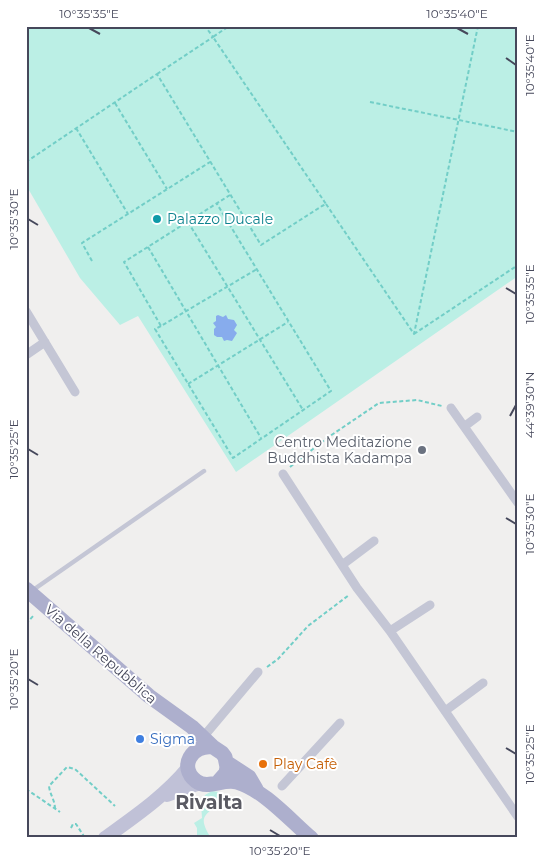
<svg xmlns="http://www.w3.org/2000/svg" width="544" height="864" viewBox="0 0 544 864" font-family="Montserrat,sans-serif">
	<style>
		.green { fill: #bbefe5 }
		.water { fill: #87aced }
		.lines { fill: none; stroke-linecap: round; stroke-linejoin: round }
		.path { stroke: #72cec7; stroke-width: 2; stroke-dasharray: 4 2.5; stroke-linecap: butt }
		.service { stroke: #c4c6d5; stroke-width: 4.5 }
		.minor { stroke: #c4c6d5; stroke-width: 9 }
		.secondary { stroke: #c0c1d7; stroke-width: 14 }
		.primary { stroke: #adafcd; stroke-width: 15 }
		.ticks { fill: none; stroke: #46485b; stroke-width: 2 }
		.culture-dot { fill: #0f9aa8; stroke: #fff; stroke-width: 2 }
		.worship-dot { fill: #6b7280; stroke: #fff; stroke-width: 2 }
		.shop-dot { fill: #3f7fe0; stroke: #fff; stroke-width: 2 }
		.food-dot { fill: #e8710a; stroke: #fff; stroke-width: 2 }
		.labels { text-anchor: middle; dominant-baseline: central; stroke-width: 4; stroke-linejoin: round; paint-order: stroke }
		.culture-label { font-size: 14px; fill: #0d838f; stroke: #fff; text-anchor: start }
		.worship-label { font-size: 14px; fill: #5b616d; stroke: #fff; text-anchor: end }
		.street-label { font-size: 14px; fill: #46485b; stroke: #fff }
		.shop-label { font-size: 14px; fill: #366cbe; stroke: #fff; text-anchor: start }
		.food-label { font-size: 14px; fill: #c56008; stroke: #fff; text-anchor: start }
		.district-label { font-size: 19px; font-weight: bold; fill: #5a5a63; stroke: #fff }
		.neatline { fill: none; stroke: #46485b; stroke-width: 2 }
		.ticks-label { font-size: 12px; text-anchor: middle; fill: #46485b }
	</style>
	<rect width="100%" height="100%" fill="#f0efee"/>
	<path class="green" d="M26,26h492v250l-282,196 -98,-156 -18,9 -40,-47 -54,-93z
		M212,791l7,1 1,7c-11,18 -25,14 -9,39h-11l-3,-3v-7l-3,-5 8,-5 -1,-15 4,-8z"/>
	<path class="water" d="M218,315l5,2 3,-2 2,4 6,1 3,5 -3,5 3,3 -5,8 -5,-1 -3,1 -2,-4h-5l-3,-2v-6l2,-2 -3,-4 3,-2v-5z"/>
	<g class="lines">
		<path class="path" d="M157,74l56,-37 -8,-11
			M370,102l148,30
			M115,103l52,86
			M76,128l52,86
			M26,162l131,-88 104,171 61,-39 4,-2 -113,-167 16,-11
			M230,195l-106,67 37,64 96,-57
			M326,204l88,130 64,-308
			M188,222l115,188
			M148,247l113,191
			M92,261l-10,-18 128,-81
			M161,326l-6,3 78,129 98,-67 -114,-187
			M414,334l104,-69
			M188,384l100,-62
			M290,467l37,-29 52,-35 38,-3 25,6
			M26,624l8,-9
			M267,667l11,-8 30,-33 41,-31
			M26,789l34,23
			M55,809c0,-9 -5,-14 -6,-23l18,-19 8,2 40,37
			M71,828l2,-4h3l9,14"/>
		<path class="service" d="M33,590l171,-119"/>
		<path class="minor" d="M26,311l49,81
			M26,355l19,-13
			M451,408l67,95
			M465,426l12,-9
			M283,474l74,114 33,43 128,186
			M342,565l32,-24
			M390,631l40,-26
			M445,711l38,-28
			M204,736l54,-64
			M282,786l58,-63"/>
		<path class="secondary" d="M167,795l33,-12
			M105,838c29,-21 60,-42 83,-70"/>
		<path class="primary" d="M26,589l123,107 43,31 21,20 9,6 3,4 2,10 -1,6 -7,8
			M213,747c-21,-3 -35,20 -17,34 12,9 27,-3 41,1 27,8 53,38 74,56
			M226,762l23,15 7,12"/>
	</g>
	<path class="ticks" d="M89,28l11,6M457,28l11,6M506,58l10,7M28,219l10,6M506,288l10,6M510,416l6,-11M28,449l10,6M506,518l10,6M28,679l10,6M506,748l10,6M270,830l10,6"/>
	<circle class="culture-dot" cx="157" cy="219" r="5"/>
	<circle class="worship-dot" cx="422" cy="450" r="5"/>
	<circle class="shop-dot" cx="140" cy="739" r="5"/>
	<circle class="food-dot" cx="263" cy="764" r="5"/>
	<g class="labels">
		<g class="culture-label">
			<text x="167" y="219">Palazzo Ducale</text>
		</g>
		<g class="worship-label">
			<text x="412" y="442">Centro Meditazione<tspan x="412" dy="16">Buddhista Kadampa</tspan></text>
		</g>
		<g class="street-label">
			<text transform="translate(101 654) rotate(41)">Via della Repubblica</text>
		</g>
		<g class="shop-label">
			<text x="150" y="739">Sigma</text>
		</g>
		<g class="food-label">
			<text x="273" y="764">Play Cafè</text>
		</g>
		<g class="district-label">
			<text x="209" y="802">Rivalta</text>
		</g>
	</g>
	<rect width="544" height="864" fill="none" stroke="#ffffff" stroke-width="55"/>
	<rect x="28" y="28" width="488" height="808" class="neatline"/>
	<g class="ticks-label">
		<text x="89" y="18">10°35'35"E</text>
		<text x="457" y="18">10°35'40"E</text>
		<text transform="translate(530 65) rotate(-90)" y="4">10°35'40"E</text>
		<text transform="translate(14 219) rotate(-90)" y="4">10°35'30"E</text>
		<text transform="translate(530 294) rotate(-90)" y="4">10°35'35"E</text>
		<text transform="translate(530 405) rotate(-90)" y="4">44°39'30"N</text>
		<text transform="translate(14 449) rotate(-90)" y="4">10°35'25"E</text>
		<text transform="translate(530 524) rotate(-90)" y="4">10°35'30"E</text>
		<text transform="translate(14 679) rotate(-90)" y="4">10°35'20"E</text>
		<text transform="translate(530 754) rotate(-90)" y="4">10°35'25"E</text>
		<text x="280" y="855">10°35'20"E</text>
	</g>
</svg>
